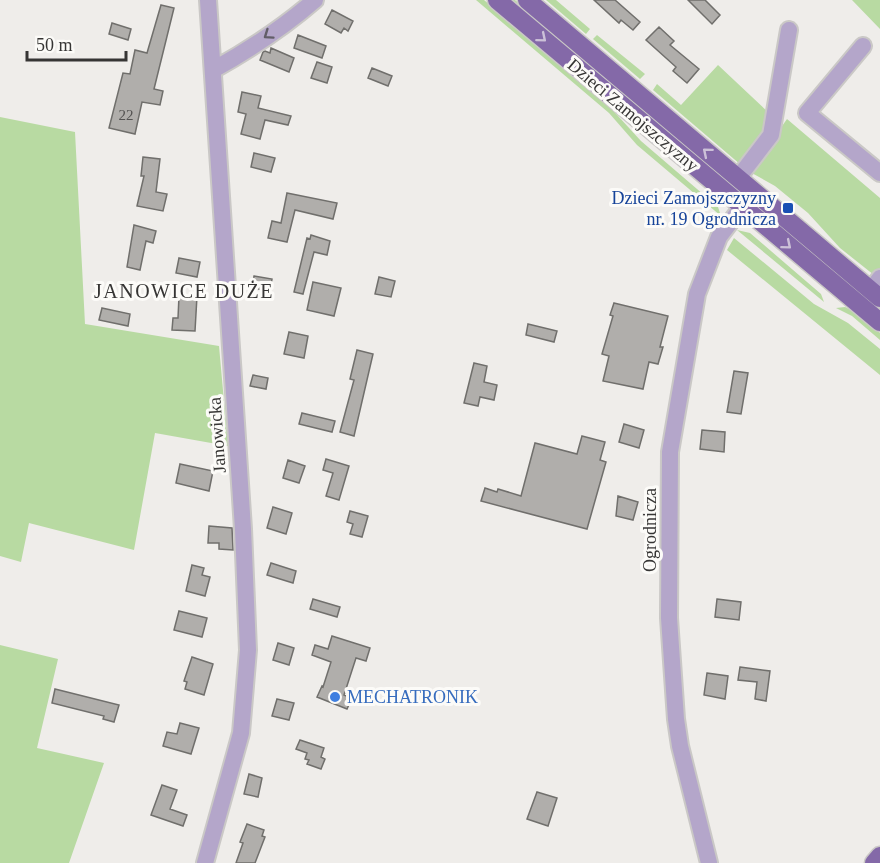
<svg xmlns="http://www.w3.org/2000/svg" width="880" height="863" viewBox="0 0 880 863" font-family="Georgia,serif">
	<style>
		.green { fill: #b8daa2 }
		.building { fill: #b0aeab; stroke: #706f6c; stroke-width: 1.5 }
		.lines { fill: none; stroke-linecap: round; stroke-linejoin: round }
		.minor-casing { stroke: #cac8c6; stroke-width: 20 }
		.major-casing { stroke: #cac8c6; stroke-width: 21 }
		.minor { stroke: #b4a6ca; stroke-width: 16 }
		.major { stroke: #8469a8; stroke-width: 18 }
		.oneway { stroke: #625d68 }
		.oneway2 { stroke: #ccc1d8 }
		.transit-dot { fill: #1a4fb4; stroke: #fcfbf8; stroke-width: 2 }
		.shop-dot { fill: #3f7fe0; stroke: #fcfbf8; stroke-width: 2 }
		.labels { text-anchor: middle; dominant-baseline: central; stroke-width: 6; stroke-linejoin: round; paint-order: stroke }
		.number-label { font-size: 15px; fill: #545352 }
		.street-label { font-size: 18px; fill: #363534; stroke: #fcfbf8 }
		.transit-label { font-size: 18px; fill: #164399; stroke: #fcfbf8; text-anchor: end }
		.shop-label { font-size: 18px; fill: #366cbe; stroke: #fcfbf8; text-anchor: start }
		.neighbourhood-label { font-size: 20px; letter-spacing: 1.5px; fill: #363534; stroke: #fcfbf8 }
	</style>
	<rect width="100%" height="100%" fill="#efedea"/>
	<path class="green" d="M476,0h8l124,105 33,36 77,66 3,9 -84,-71 -28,-32z
		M508,0h7l365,307v6z
		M546,0h10l34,29 -4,5z
		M852,0h28v29z
		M597,35l48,39 -5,5 -47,-40z
		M718,65l51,48 -2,17 -26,35 -88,-75 4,-6 24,21z
		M0,117l75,15 10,192 134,22 9,100 -73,-13 -21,117 -105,-27 -8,39 -21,-6z
		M787,119l93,79v71l-6,6 -34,-27 -32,-35 -33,-27 -25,-14z
		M737,230l13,3 71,61 3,8z
		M734,238l80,66 34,19 32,26v26l-153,-125z
		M845,307l10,5 25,21v7l-28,-24 -16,-8z
		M0,645l58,14 -21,89 67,15 -35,100h-69z"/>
	<path class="building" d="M594,0h21l25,22 -7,8 -12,-10 -2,3z
		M688,0h17l15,15 -8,9z
		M161,5l13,3 -20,81 9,2 -3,14 -18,-3 -7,32 -26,-6 14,-55 7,1 5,-24 12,3z
		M332,10l21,11 -5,10 -4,-3 -3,5 -16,-9z
		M112,23l19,6 -3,11 -19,-6z
		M659,27l15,14 -4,4 29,24 -12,14 -14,-12 3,-4 -30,-27z
		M298,35l28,11 -4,12 -28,-10z
		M271,48l23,10 -5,14 -29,-12 3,-8 2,-1 5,2z
		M317,62l15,5 -5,16 -16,-5z
		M372,68l20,8 -4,10 -20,-8z
		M242,92l19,4 -3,12 33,8 -3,9 -23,-5 -5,19 -19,-5 5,-20 -8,-2z
		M254,153l21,5 -4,14 -20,-5z
		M143,157l17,2 -4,33 11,2 -4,17 -26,-5 7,-30h-3z
		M287,193l50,10 -4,16 -38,-9 -8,32 -19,-4 4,-17 9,2z
		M134,225l22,6 -3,12 -7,-2 -6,29 -13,-3z
		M311,235l19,6 -3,14 -13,-3 -11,42 -9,-2 13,-54 3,1z
		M179,258l21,4 -3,15 -21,-4z
		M254,276l18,3 -2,12 -18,-3z
		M379,277l16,4 -4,16 -16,-3z
		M313,282l28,6 -7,28 -27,-6z
		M179,296h18l-2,35 -23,-1 1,-12h5z
		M614,303l54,13 -8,31h3l-5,17 -9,-2 -6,27 -40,-8 6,-25 -7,-2 11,-38 -3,-1z
		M102,308l28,6 -2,12 -29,-6z
		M528,324l29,7 -3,11 -28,-7z
		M289,332l19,4 -4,22 -20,-4z
		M357,350l16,4 -19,82 -14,-4 14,-52 -4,-1z
		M474,363l13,3 -3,16 13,3 -3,15 -14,-3 -2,9 -14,-3z
		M734,371l14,2 -7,41 -14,-2z
		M253,375l15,3 -2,11 -16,-3z
		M302,413l33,8 -3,11 -33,-8z
		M624,424l20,6 -5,18 -20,-6z
		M702,430l23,2 -1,20 -24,-3z
		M582,436l23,6 -5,18 6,2 -19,67 -106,-28 4,-13 12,4 1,-3 23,7 14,-53 42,11z
		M326,459l23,7 -10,34 -13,-4 7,-23 -10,-3z
		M288,460l17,6 -6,17 -16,-5z
		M180,464l33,7 -4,20 -33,-8z
		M618,496l20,6 -5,18 -17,-4z
		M273,507l19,6 -6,21 -19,-6z
		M350,511l18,5 -6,21 -12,-3 3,-10 -6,-2z
		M209,526l23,2 1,22 -14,-1v-6h-11z
		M271,563l25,8 -3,12 -26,-8z
		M192,565l12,3 -2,7 8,2 -5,19 -19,-5z
		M313,599l27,8 -3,10 -27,-8z
		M717,599l24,3 -2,18 -24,-3z
		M179,611l28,7 -5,19 -28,-7z
		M332,636l38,12 -4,13 -10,-3 -12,37 8,3 -5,11 -30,-12 5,-11 1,1 8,-25 -19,-7 3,-10 13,4z
		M278,643l16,5 -5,17 -16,-5z
		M192,657l21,7 -9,31 -19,-6 2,-7 -3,-1z
		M740,667l30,4 -4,30 -11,-2 2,-17 -19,-2z
		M707,673l21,3 -3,23 -21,-4z
		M55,689l64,16 -5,17 -11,-3 1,-3 -52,-13z
		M277,699l17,4 -5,17 -17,-4z
		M180,723l19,5 -8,26 -28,-8 4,-14 10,2z
		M300,740l24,8 -3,9 4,2 -4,10 -14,-5 2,-4 -4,-1 2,-6 -11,-4z
		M249,774l13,4 -4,19 -14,-3z
		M162,785l15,5 -7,19 17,6 -4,11 -32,-11z
		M537,792l20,6 -9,28 -21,-7z
		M247,824l17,6 -2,6 3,1 -10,26h-19l7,-20 -3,-1z"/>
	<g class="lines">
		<defs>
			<path id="minor" d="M863,46l-56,67 73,60
				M213,70c36,-20 71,-43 102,-70
				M738,178l33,-43 18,-105
				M871,290l9,-12
				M205,863l36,-130 7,-83 -5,-121 -35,-529
				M709,863l-29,-117 -4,-27 -7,-101 1,-166 27,-158 22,-57 23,-30"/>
			<path id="major" d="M497,0l383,322
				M527,0l353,298
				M874,863l6,-7"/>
		</defs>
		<use href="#minor" class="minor-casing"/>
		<use href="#major" class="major-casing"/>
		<use href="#minor" class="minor"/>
		<use href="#major" class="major"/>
	</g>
	<defs><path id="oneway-chevron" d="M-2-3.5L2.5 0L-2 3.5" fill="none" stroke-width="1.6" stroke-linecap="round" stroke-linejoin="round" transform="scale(1.5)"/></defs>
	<use class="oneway" href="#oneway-chevron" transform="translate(268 35) rotate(145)"/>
	<g class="oneway2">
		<use href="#oneway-chevron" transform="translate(542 38) rotate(40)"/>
		<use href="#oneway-chevron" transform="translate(707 152) rotate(-140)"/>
		<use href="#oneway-chevron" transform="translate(787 245) rotate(40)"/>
	</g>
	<rect class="transit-dot" x="782" y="202" width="12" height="12" rx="3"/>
	<circle class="shop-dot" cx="335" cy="697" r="6"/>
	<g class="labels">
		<g class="number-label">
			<text x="126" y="115">22</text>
		</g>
		<g class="street-label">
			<text transform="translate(633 115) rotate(40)">Dzieci Zamojszczyzny</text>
			<text transform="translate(217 435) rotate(-94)">Janowicka</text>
			<text transform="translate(650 530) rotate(-90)">Ogrodnicza</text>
		</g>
		<g class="transit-label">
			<text x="776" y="198">Dzieci Zamojszczyzny<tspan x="776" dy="21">nr. 19 Ogrodnicza</tspan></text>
		</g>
		<g class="shop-label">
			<text x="347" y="697">MECHATRONIK</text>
		</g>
		<g class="neighbourhood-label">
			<text x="184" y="291">JANOWICE DUŻE</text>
		</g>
	</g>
	<path d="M27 51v9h99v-9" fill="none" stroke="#363534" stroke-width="3"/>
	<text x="36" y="51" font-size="18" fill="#363534" stroke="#fcfbf8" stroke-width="4.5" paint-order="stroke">50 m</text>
</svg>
